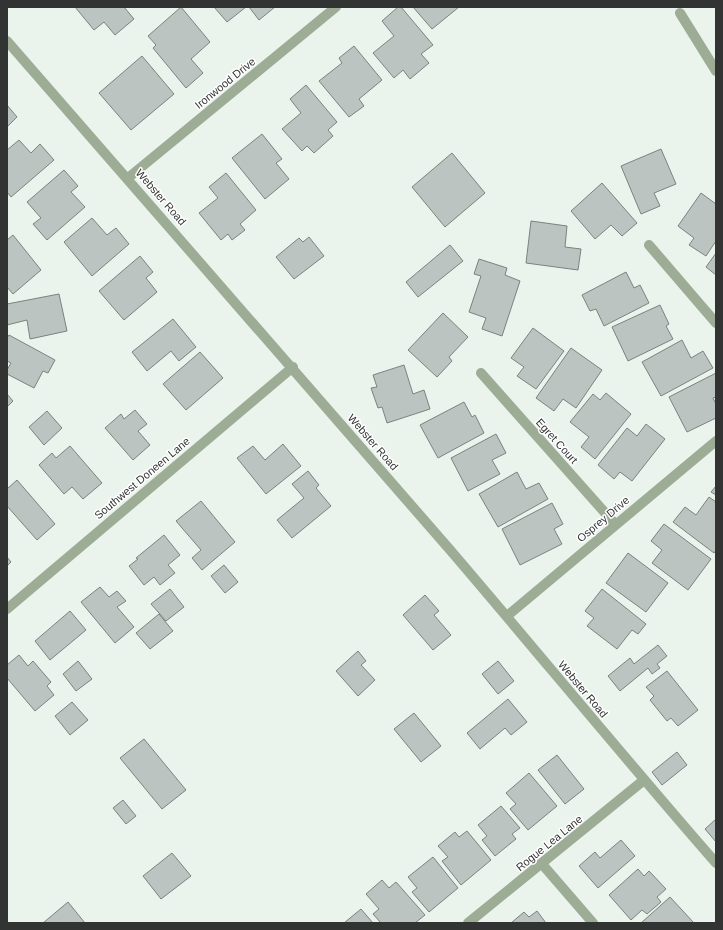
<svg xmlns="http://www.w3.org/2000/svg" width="723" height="930" viewBox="0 0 723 930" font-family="Arial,sans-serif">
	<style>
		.building { fill: #bbc4c1; stroke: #7b8381 }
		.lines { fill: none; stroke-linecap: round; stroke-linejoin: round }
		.minor { stroke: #9dac94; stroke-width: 10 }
		.labels { text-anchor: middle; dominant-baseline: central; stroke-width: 3; stroke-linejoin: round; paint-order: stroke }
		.street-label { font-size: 11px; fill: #313432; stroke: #fff }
	</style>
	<rect width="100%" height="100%" fill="#ebf3ed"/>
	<path class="building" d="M75,7h49l10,12 -19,16 -11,-13 -10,8z
		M181,7l29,35 -19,17 12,14 -17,15 -33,-40 3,-3 -8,-9z
		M214,7h32l-19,15z
		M249,7h26l-16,13z
		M398,7h3l32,38 -12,9 8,9 -19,16 -7,-9 -9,8 -21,-25 21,-17 -12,-15z
		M413,7h46l-27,22z
		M354,46l28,34 -23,19 5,7 -15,11 -30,-36 23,-18 -3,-5z
		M142,56l32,38 -43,36 -32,-37z
		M306,85l31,37 -9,8 5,6 -19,17 -7,-7 -5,5 -20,-22 19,-16 -11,-14z
		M7,105l10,12 -10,10z
		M262,134l20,25 -6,4 13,16 -24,20 -33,-41z
		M19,140l12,13 9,-9 14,16 -43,37 -4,-5v-42z
		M661,149l15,35 -22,9 6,13 -19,8 -20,-48z
		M452,153l33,40 -40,34 -33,-40z
		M64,170l14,16 -7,6 14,15 -38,33 -14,-16 8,-6 -14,-16z
		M226,173l30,37 -16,14 5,6 -13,10 -4,-6 -7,6 -22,-27 19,-15 -9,-11z
		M602,183l35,40 -15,13 -11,-11 -16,14 -24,-28z
		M701,193l15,11v37l-10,15 -17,-11 5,-7 -16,-12z
		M92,218l15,17 9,-7 13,16 -37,32 -28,-34z
		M531,221l36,5 -2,21 16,2 -3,21 -52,-7z
		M13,235l28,35 -28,24 -6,-7v-47z
		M309,237l15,19 -30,23 -18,-22 23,-19 4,4z
		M450,245l13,16 -45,36 -12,-15z
		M716,253v22l-10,-8z
		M140,256l13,16 -7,6 11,14 -33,28 -25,-29z
		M479,259l28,9 -2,7 15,6 -18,55 -20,-7 4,-11 -17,-6 12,-36 -7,-2z
		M626,272l8,16 6,-3 9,18 -45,23 -8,-17 -6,2 -8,-16z
		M59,294l8,37 -37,8 -3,-19 -20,5v-21z
		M660,305l9,19 -3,2 7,13 -45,22 -16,-34z
		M443,313l25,24 -19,20 3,4 -15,16 -29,-27z
		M173,319l23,28 -17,14 -8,-10 -24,20 -15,-19z
		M533,328l31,23 -28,38 -19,-13 7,-9 -13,-9z
		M9,335l46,25 -7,13 -5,-2 -9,17 -27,-14v-4l4,-7 -4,-2v-23z
		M682,340l9,18 12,-7 10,17 -52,28 -19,-34z
		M571,348l31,22 -26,38 -13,-9 -9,12 -18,-13z
		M200,352l23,26 -37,32 -23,-26z
		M404,365l9,29 11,-4 6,19 -43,14 -5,-16 -4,1 -7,-20 6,-1 -4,-12z
		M716,373v24l-3,1 3,6v14l-29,14 -18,-35z
		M606,393l25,21 -36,45 -14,-12 8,-10 -19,-15 23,-28 7,6z
		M7,394l6,7 -6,6z
		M464,402l8,15 3,-2 9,18 -46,25 -18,-33z
		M135,410l12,14 -9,7 12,14 -17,15 -28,-32 16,-14 3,5z
		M47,411l15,17 -18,17 -15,-18z
		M646,424l19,15 -33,42 -12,-9 -6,7 -16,-14 29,-37 10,8z
		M496,434l10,19 -14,7 8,14 -32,17 -17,-33z
		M283,444l18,22 -35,28 -29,-36 16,-12 12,14z
		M70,446l32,37 -19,16 -11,-12 -8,7 -25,-29 13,-12 4,5z
		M308,471l11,14 -3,3 15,18 -39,32 -15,-18 27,-22 -12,-14z
		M517,472l9,17 13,-6 9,16 -50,28 -19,-33z
		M17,480l38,44 -18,16 -30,-34v-17z
		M716,486v9l-5,-3z
		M709,497l7,5v48l-2,3 -41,-31 12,-15 11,8z
		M201,501l34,41 -33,28 -10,-12 9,-8 -25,-29z
		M552,503l11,21 -9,5 8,15 -42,21 -18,-36z
		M664,524l47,35 -23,31 -36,-27 10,-13 -11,-9z
		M164,535l16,20 -12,10 7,8 -15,12 -6,-8 -10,8 -15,-19 9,-7 -2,-1z
		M628,553l40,30 -22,29 -40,-29z
		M7,557l4,5 -4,4z
		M224,565l14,17 -13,11 -14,-17z
		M100,587l9,10 8,-6 9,10 -9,6 17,20 -19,16 -34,-41z
		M170,589l14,18 -18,14 -15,-17z
		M602,589l44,35 -8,10 -6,-4 -15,19 -30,-23 7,-8 -9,-7z
		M425,595l14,16 -5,4 17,20 -18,15 -30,-35z
		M70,611l16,19 -36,30 -15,-19z
		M159,614l14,17 -23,18 -14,-16z
		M658,645l9,11 -10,8 3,4 -8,6 -4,-6 -28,23 -12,-15 22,-18 4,6z
		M358,651l8,10 -5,4 14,15 -17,16 -22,-25z
		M19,655l9,11 5,-5 18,21 -4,4 7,9 -19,16 -28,-33v-13z
		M78,661l14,18 -16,12 -13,-17z
		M498,661l16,20 -16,13 -16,-20z
		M667,671l31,39 -20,16 -7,-8 -4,3 -17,-21 4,-4 -8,-9z
		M508,699l19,23 -16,13 -6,-7 -25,21 -13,-16z
		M72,702l16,18 -18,15 -15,-19z
		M414,713l27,33 -20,16 -27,-33z
		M144,739l42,51 -24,19 -42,-51z
		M677,752l10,13 -25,20 -10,-13z
		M557,755l27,34 -19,15 -27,-34z
		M529,773l28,33 -29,24 -18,-21 6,-5 -10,-11z
		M123,800l13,16 -10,8 -13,-16z
		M501,806l19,22 -8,6 4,5 -21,17 -13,-16 5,-4 -9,-11z
		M716,819v23l-11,-13z
		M467,831l24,29 -30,25 -19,-24 6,-4 -10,-11 17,-14 4,5z
		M621,840l14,16 -37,32 -19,-22 16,-14 5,6z
		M172,853l19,23 -30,23 -18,-23z
		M433,857l25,31 -29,24 -17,-20 5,-4 -9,-11z
		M638,869l6,7 5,-5 17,18 -9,8 4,5 -14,12 -5,-4 -11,10 -22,-25z
		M382,880l7,8 7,-6 29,33 -10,8h-34l-8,-9 6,-5 -13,-15z
		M670,897l24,26h-53z
		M68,902l17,21h-42z
		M361,909l12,14h-29z
		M537,911l9,12h-35l13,-11 5,5z"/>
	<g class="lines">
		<path class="minor" d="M680,13l36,58
			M7,41c149,169 297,339 444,510 89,104 175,209 265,312
			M128,178l208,-171
			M649,245l67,78
			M481,373l134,151
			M7,609l286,-242
			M507,616l209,-175
			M542,864l51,59
			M468,923l176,-143"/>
	</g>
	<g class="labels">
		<g class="street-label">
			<text transform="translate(225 83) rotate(-39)">Ironwood Drive</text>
			<text transform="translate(161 197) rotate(49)">Webster Road</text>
			<text transform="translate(557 441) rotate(48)">Egret Court</text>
			<text transform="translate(373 442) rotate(49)">Webster Road</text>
			<text transform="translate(142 478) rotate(-40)">Southwest Doneen Lane</text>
			<text transform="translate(603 519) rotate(-40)">Osprey Drive</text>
			<text transform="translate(583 689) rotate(50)">Webster Road</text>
			<text transform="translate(549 843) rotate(-39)">Rogue Lea Lane</text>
		</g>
	</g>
	<rect width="723" height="930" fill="none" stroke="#313432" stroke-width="16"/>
</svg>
